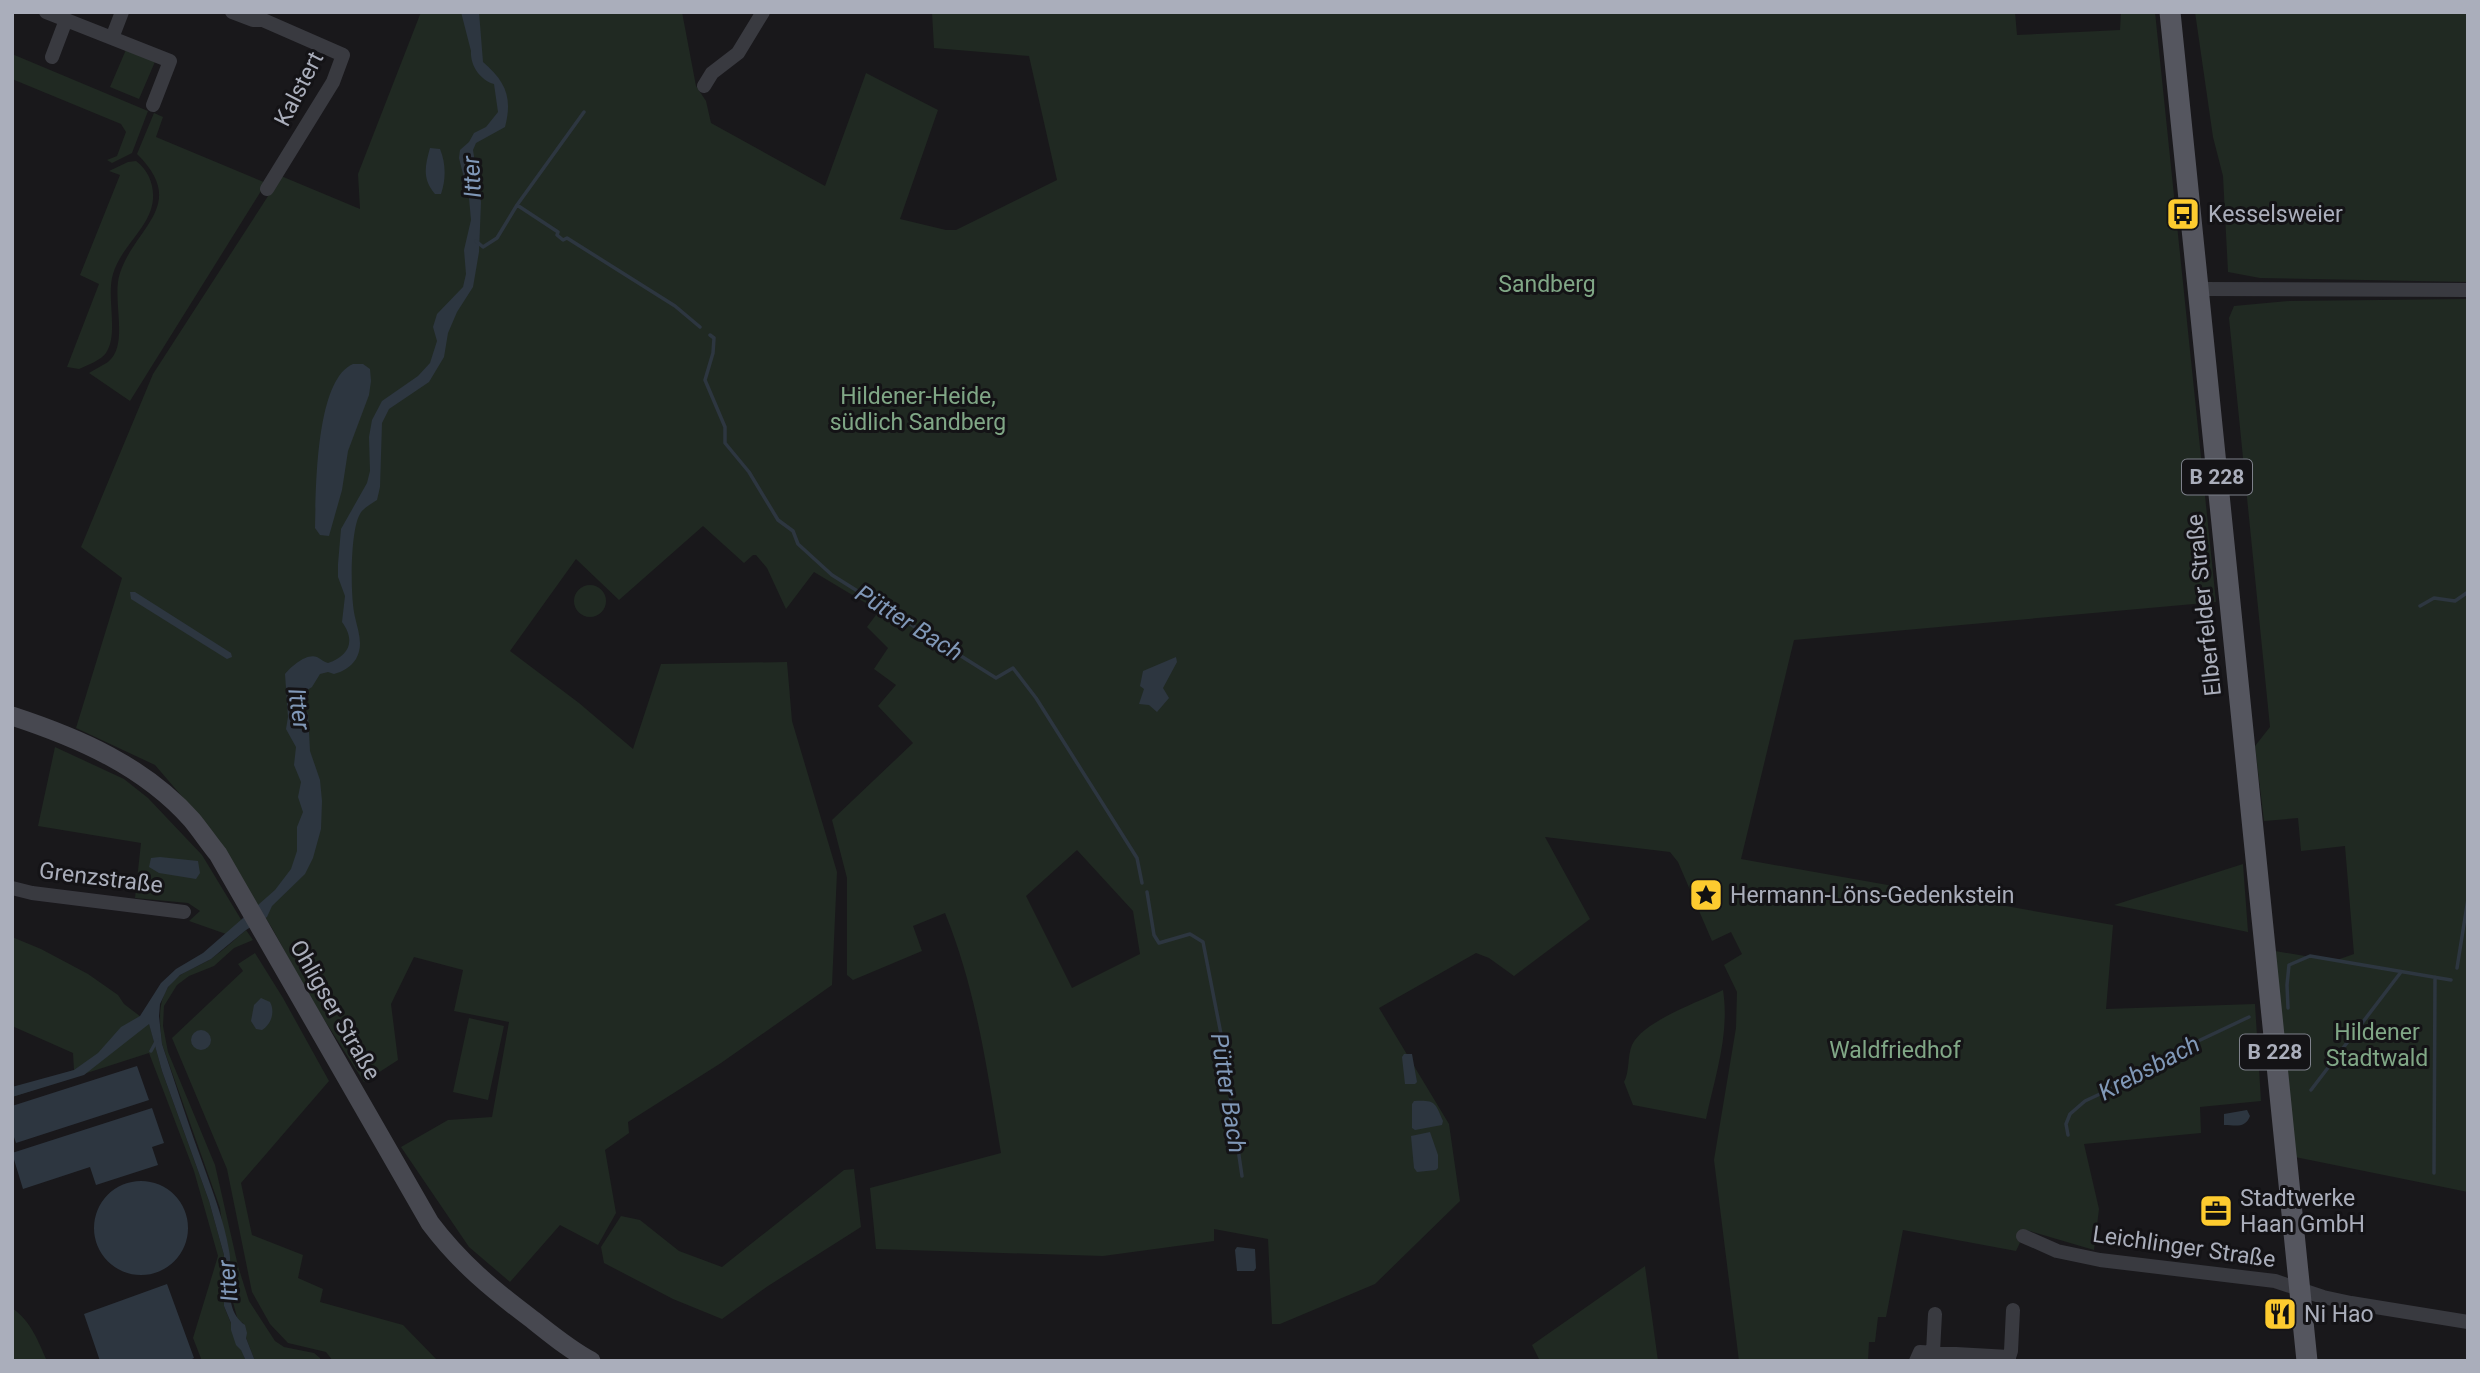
<svg xmlns="http://www.w3.org/2000/svg" width="2480" height="1373" viewBox="0 0 2480 1373" font-family="Roboto,sans-serif">
	<style>
		.green { fill: #202922; fill-rule: evenodd }
		.water { fill: #2d3640 }
		.lines { fill: none; stroke-linecap: round; stroke-linejoin: round }
		.stream { stroke: #2d3640; stroke-width: 3.5 }
		.street { stroke: #393a40; stroke-width: 14 }
		.secondary { stroke: #474850; stroke-width: 19 }
		.primary { stroke: #55565f; stroke-width: 21 }
		.labels { text-anchor: middle; dominant-baseline: central; stroke-width: 6; stroke-linejoin: round; paint-order: stroke }
		.shield { fill: #141316; stroke: #7d808a; stroke-width: 2 }
		.shield-label { font-size: 21px; font-weight: bold; fill: #aaaebb }
		.street-label { font-size: 23px; fill: #aaaebb; stroke: #141316 }
		.poi-label { font-size: 23px; fill: #aaaebb; stroke: #141316; text-anchor: start }
		.park-label { font-size: 23px; fill: #80a786; stroke: #141316 }
		.water-label { font-size: 24px; font-style: italic; fill: #8098b8; stroke: #141316 }
	</style>
	<rect width="100%" height="100%" fill="#19181b"/>
	<path class="green" d="M421,12h261l14,74 10,15 5,22 114,63 41,-113 72,37 -38,109 46,11h10l101,-50 -28,-124 -95,-8 -2,-36h1083l2,23 103,-5 1,-18h34l61,590 -422,38 -53,219 372,66 -7,84 149,-5 6,97 -61,6 1,26 -117,11 15,65 -5,41 -68,-20 -10,21 -113,-21 -17,87h-8l-3,25h-6l-1,19h-129l-25,-201 22,-132 1,-36 -13,-27 18,-11 -11,-22 -19,9 -34,-79 -8,-10 -125,-15 45,82 -76,57 -25,-18 -13,-5 -97,55 70,116 11,77 -85,83 -95,40h-8l-4,-85 -54,-10v12l-111,15 -227,-7 -6,-61 131,-35c-14,-83 -24,-161 -56,-240l-32,13 9,25 -69,29 -6,-5v-97l-15,-58 81,-77 -35,-37 18,-21 -22,-16 14,-21 -21,-21 12,-16 -65,-39 -28,37 -19,-41 -11,-13h-3l-9,8 -41,-37 -84,74 -43,-41 -66,92 69,52 54,46 28,-85 126,-2 5,59 45,151 -5,113 -111,78 -93,59 1,11 -24,17 11,63 -18,32 -38,-20 -50,57 -41,-35 -68,-100 47,-27 44,-3 17,-95 -55,-11 9,-41 -49,-13 -23,47 7,56 -34,22 -55,-86 -37,-68 -69,-107 -48,-56 -79,-37 46,-150 -41,-31 72,-173 128,-198 79,33 -2,-35zM1077,850l56,61 7,43 -68,34 -46,-92z
		M2195,12h273v270l-208,-4 -32,-6 -5,-96 -10,-39z
		M128,45l29,12 -18,42 -29,-12z
		M12,54l136,57 -16,42 -20,10 -5,-3 10,-4 9,-24 -5,-8 -109,-45z
		M154,113l9,4 -7,20 110,46 -136,218 -41,-28c6,-4 13,-7 19,-11 22,-18 3,-63 12,-89 15,-46 69,-68 17,-119z
		M136,161c12,9 18,23 17,38 -2,28 -32,47 -40,75 -7,23 6,60 -7,79 -5,7 -18,12 -27,16l-12,-2 32,-83 -19,-9 40,-100 -11,-4 19,-9z
		M2468,299v893l-173,-35 -20,-206 59,10 20,-7 -9,-108 -44,5 -3,-33 -34,3 -9,-75 15,-19 -41,-409 5,-12 55,-5z
		M574 601a16 16 0 1 1 32 0a16 16 0 1 1-32 0Z
		M55,747l69,32 24,19 54,57 40,66 -16,13 -37,-13 11,-10 -12,-8 -53,-5 6,-55 -103,-17z
		M2243,864l5,68 -134,-27z
		M246,930l7,10 -19,8 -20,18 -25,10 -12,9 -13,21 -1,20 5,26 47,113 23,101 11,35 26,40 9,6 30,6 6,5v3h-65l-9,-23 -3,-15 -5,-2 -9,-34v-14l-9,-65 -58,-164c-3,-27 -6,-53 20,-70 9,-6 20,-9 30,-16 12,-8 23,-19 34,-28z
		M12,937l29,12 47,25 30,21 6,9 25,19 13,48 47,130 15,54v51l22,55h-44l-9,-23 25,-82 -24,-85 -45,-118 -137,44v-10l35,-8 27,-9 -1,-17 -61,-27z
		M255,953l28,45 46,83 -88,102 11,52 51,20 -5,23 25,11 -3,13 83,23 35,36h-105l-7,-9 -38,-9 -18,-19 -18,-32 -25,-123 -55,-131 71,-67 -5,-7z
		M1723,990c7,44 -8,86 -17,129l-73,-14 -9,-23c6,-11 3,-25 8,-37 11,-24 67,-43 91,-55z
		M469,1018l35,8 -16,74 -35,-8z
		M854,1169l7,58 -93,59 -46,33 -49,-20 -69,-36 -3,-16 20,-31 19,4 39,31 43,16 122,-97z
		M1645,1266l13,95h-118l-8,-16z
		M12,1308c19,13 26,33 35,53h-35z"/>
	<path class="water" d="M461,12h18l4,50c22,19 30,35 22,65l-29,16 -3,7 8,52 -2,50 -6,35 -16,25 -9,21 -4,24 -15,25 -40,27 -7,14 -2,64 -3,13c-6,4 -14,8 -17,14 -10,16 -10,83 -5,103 3,14 9,28 1,42 -5,8 -14,13 -22,15l-6,-2 -8,2 -8,13 -17,11 1,8 12,7 2,38 10,29 2,21 -1,28 -8,29 -8,16 -33,32 -5,11 -21,13 -35,29 -31,16 -12,12 -8,17 -1,12 3,28c14,41 27,83 42,123 10,28 20,54 25,83 5,25 -8,58 16,75l2,8 -1,5 9,23h-9l-5,-11 -5,-5 -5,-15v-7l-7,-17v-51l-15,-54 -47,-130 -13,-47 -65,51 -72,22v-10l62,-17 24,-17 23,-26 19,-11 21,-33 15,-14 27,-16 72,-63 16,-21 6,-18v-24l6,-15 -5,-15 3,-15 -7,-17 2,-18 -10,-18 2,-12 -3,-43c6,-7 21,-21 32,-17 4,2 7,5 11,6 21,-7 28,-22 14,-41l3,-26 -7,-19v-13l3,-35 26,-46 3,-12 -1,-34 3,-17 10,-19 36,-25 12,-13 7,-22 -4,-14 4,-13 26,-27 3,-13 -2,-24 7,-30 -2,-22 -10,-40 1,-8 9,-8 5,-9 12,-6 12,-15 -4,-28c-14,-4 -24,-19 -23,-33z
		M430,148l10,1c6,14 6,31 1,45h-6c-13,-15 -10,-28 -5,-46z
		M353,364h10l7,5 1,12 -2,14 -21,56 -6,39 -13,46 -9,-1 -5,-7c1,-36 0,-148 38,-164z
		M130,592h5l96,61 1,4 -5,2 -96,-60z
		M1176,657l1,5 -14,26 6,10 -12,14 -8,-7 -10,-1 5,-15 -4,-3 3,-15z
		M160,857l38,4 2,12 -4,6 -37,-6 -10,-6 2,-9z
		M261,998l9,4c5,9 2,22 -8,28l-6,-1 -5,-8 3,-16z
		M191 1040a10 10 0 1 1 20 0a10 10 0 1 1-20 0Z
		M1404,1054h8l5,28 -2,2h-10l-3,-27z
		M137,1066l12,34 -133,43 -4,-12v-25z
		M1414,1101c21,-1 21,1 29,20l-1,4 -27,5 -3,-2v-24z
		M152,1108l12,35 -12,4 6,18 -62,20 -6,-18 -67,22 -11,-36z
		M2247,1110l3,6c-5,13 -15,9 -26,9v-11z
		M1430,1132l8,23v13l-2,2 -19,2 -3,-4 -3,-32z
		M94 1228a47 47 0 1 1 94 0a47 47 0 1 1-94 0Z
		M1237,1247l18,2 1,19 -2,3h-17l-2,-21z
		M167,1284l27,74 -6,3h-88l-16,-47z"/>
	<g class="lines">
		<path class="stream" d="M517,205l67,-93
			M476,241l7,6 14,-9 20,-33 41,27 -1,3 6,5 4,-2 108,68 25,21
			M710,335l4,3 -1,15 -8,27 20,47v16l24,29 29,48 15,11 5,13 34,31 164,103 17,-10 23,30 101,160 5,25
			M2420,606l14,-8 21,3 13,-9
			M1147,892l7,43 5,8 31,-9 13,8 18,92 21,142
			M2457,968l11,-69
			M2288,1008l-1,-23 2,-20 21,-9 141,24
			M151,1051l6,-11
			M2311,1090l90,-118
			M2068,1135l-2,-11 4,-10 15,-13 62,-29 11,-12 91,-43
			M2434,1173l1,-196"/>
		<path class="street" d="M46,12l124,49 -17,44
			M232,12l21,8h10l80,35 -10,27 -66,107
			M112,38l10,-26
			M52,57l14,-37
			M704,86l8,-13 26,-20 25,-41
			M2199,289l269,1
			M12,888l20,5 152,19
			M2023,1236l34,15 43,9 175,21 48,16 28,6 117,19
			M1933,1352l2,-38
			M2009,1357l2,-6 2,-41
			M1916,1361l4,-9 89,5v4"/>
		<path class="secondary" d="M12,716c67,22 132,50 180,104 9,11 17,23 26,34l212,369c30,40 63,67 103,97 19,15 37,30 58,41"/>
		<path class="primary" d="M2170,12l137,1349"/>
	</g>
	<defs>
		<symbol id="bus-square" viewBox="-11 -11 22 22"><rect x="-9" y="-9" width="18" height="18" rx="4" fill="#fdcb2f" stroke="#141316"/><path d="M-5-6H5V4H4V6H2V4H-2V6H-4V4H-5ZM-3.5-4V0h7V-4ZM-3.5 1.2v1.5H-2V1.2ZM2 1.2v1.5H3.5V1.2Z" fill="#111"/></symbol>
		<symbol id="sight-square" viewBox="-11 -11 22 22"><rect x="-9" y="-9" width="18" height="18" rx="4" fill="#fdcb2f" stroke="#141316"/><path d="M0-6L1.8-2.2L6-1.7L2.9 1.2L3.7 5.4L0 3.3L-3.7 5.4L-2.9 1.2L-6-1.7L-1.8-2.2Z" fill="#111"/></symbol>
		<symbol id="office-square" viewBox="-11 -11 22 22"><rect x="-9" y="-9" width="18" height="18" rx="4" fill="#fdcb2f" stroke="#141316"/><path d="M-6-3h4V-5.5h4V-3h4V5H-6ZM-1-4.5V-3h2v-1.5ZM-6 0V1H6V0Z" fill="#111"/></symbol>
		<symbol id="restaurant-square" viewBox="-11 -11 22 22"><rect x="-9" y="-9" width="18" height="18" rx="4" fill="#fdcb2f" stroke="#141316"/><path d="M-5-6h1v4h1v-4h1v4h1v-4h1v5L-1.5 .5V6h-2V.5L-5-1ZM5-6V6H3V1.5H1.5Q1.5-4 5-6Z" fill="#111"/></symbol>
	</defs>
	<g fill-rule="evenodd">
		<use href="#bus-square" x="2164" y="195" width="38" height="38"/>
		<use href="#sight-square" x="1687" y="876" width="38" height="38"/>
		<use href="#office-square" x="2197" y="1192" width="38" height="38"/>
		<use href="#restaurant-square" x="2261" y="1295" width="38" height="38"/>
	</g>
	<g class="labels">
		<g class="shield">
			<rect x="2182" y="459.5" width="70" height="35" rx="5"/>
			<rect x="2240" y="1034.5" width="70" height="35" rx="5"/>
		</g>
		<g class="shield-label">
			<text x="2217" y="477">B 228</text>
			<text x="2275" y="1052">B 228</text>
		</g>
		<g class="street-label">
			<text transform="translate(299 89) rotate(-63)">Kalstert</text>
			<text transform="translate(2204 605) rotate(-96)">Elberfelder Straße</text>
			<text transform="translate(101 878) rotate(7)">Grenzstraße</text>
			<text transform="translate(335 1010) rotate(60)">Ohligser Straße</text>
			<text transform="translate(2184 1247) rotate(8)">Leichlinger Straße</text>
		</g>
		<g class="poi-label">
			<text x="2208" y="214">Kesselsweier</text>
			<text x="1730" y="895">Hermann-Löns-Gedenkstein</text>
			<text x="2240" y="1198">Stadtwerke<tspan x="2240" dy="26">Haan GmbH</tspan></text>
			<text x="2304" y="1314">Ni Hao</text>
		</g>
		<g class="park-label">
			<text x="1547" y="284">Sandberg</text>
			<text x="918" y="396">Hildener-Heide,<tspan x="918" dy="26">südlich Sandberg</tspan></text>
			<text x="2377" y="1032">Hildener<tspan x="2377" dy="26">Stadtwald</tspan></text>
			<text x="1895" y="1050">Waldfriedhof</text>
		</g>
		<g class="water-label">
			<text transform="translate(472 177) rotate(-93)">Itter</text>
			<text transform="translate(909 623) rotate(32)">Pütter Bach</text>
			<text transform="translate(299 709) rotate(82)">Itter</text>
			<text transform="translate(2149 1068) rotate(-28)">Krebsbach</text>
			<text transform="translate(1228 1093) rotate(81)">Pütter Bach</text>
			<text transform="translate(228 1281) rotate(-95)">Itter</text>
		</g>
	</g>
	<rect width="2480" height="1373" fill="none" stroke="#aaaebb" stroke-width="28"/>
</svg>
